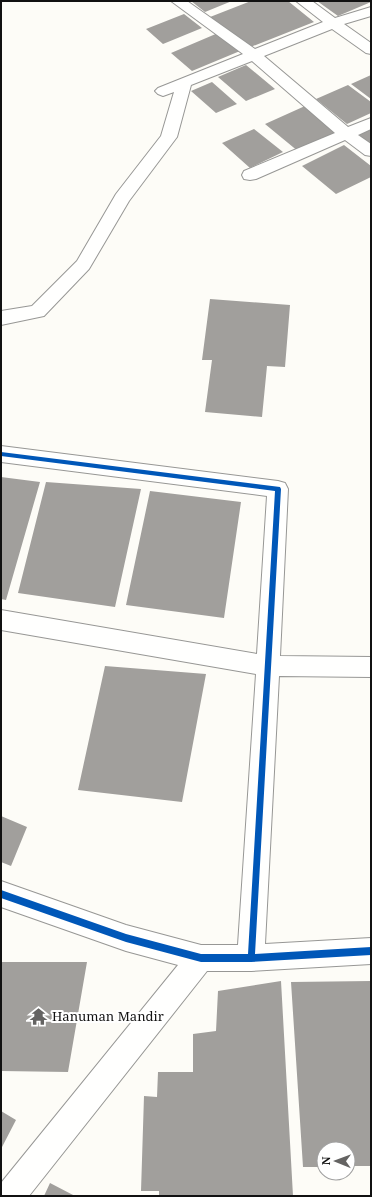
<svg xmlns="http://www.w3.org/2000/svg" width="372" height="1197" viewBox="0 0 372 1197" font-family="'Noto Serif',serif">
	<style>
		.building { fill: #a19f9c }
		.lines { fill: none; stroke-linecap: round; stroke-linejoin: round }
		.minor-casing { stroke: #979795; stroke-width: 2 }
		.minor { fill: #fffffe; fill-rule: evenodd }
		.cycleway-casing { stroke: #fff; stroke-width: 2 }
		.cycleway { fill: #0057b8; fill-rule: evenodd }
		.labels { text-anchor: middle; dominant-baseline: central; stroke-width: 4; stroke-linejoin: round; paint-order: stroke }
		.near-poi-label { font-size: 13px; fill: #111; stroke: #fff; text-anchor: start }
	</style>
	<rect width="100%" height="100%" fill="#fdfcf7"/>
	<path class="building" d="M191,1h41l-27,11z
		M251,1h37l26,21 -66,26 -38,-31z
		M317,1h54v1l-33,14z
		M184,14l18,14 -39,16 -17,-15z
		M218,33l22,18 -48,20 -21,-18z
		M246,65l29,24 -29,12 -28,-24z
		M371,75v24l-20,-15z
		M212,82l25,22 -21,9 -25,-22z
		M348,85l23,17v11l-24,11 -31,-25z
		M305,106l34,28 -40,18 -34,-28z
		M371,128v18l-15,-11z
		M254,129l29,23 -33,16 -28,-25z
		M344,145l27,21v11l-35,17 -34,-28z
		M210,299l80,6 -5,62 -18,-1 -5,51 -57,-5 7,-52h-10z
		M1,477l39,5 -34,118 -5,-1z
		M46,482l95,7 -26,118 -97,-14z
		M150,491l91,11 -17,116 -98,-13z
		M105,666l101,8 -24,128 -104,-12z
		M1,816l26,11 -16,39 -10,-4z
		M1,962h86l-19,110 -67,-1z
		M281,981l12,215h-134v-5h-18l3,-95 13,1 1,-25h35v-38l23,-3 2,-40z
		M371,981v185h-23v-17h-24v18h-21l-12,-185z
		M1,1111l15,9 -15,29z
		M50,1183l25,13h-31z"/>
	<g class="lines">
		<defs>
			<path id="minor" d="M171,1h16l68,48 68,-27 -27,-21h16l23,17 36,-11v9l-27,8 27,19v11l-5,-1 -34,-24 -68,27 84,71 23,-9v11l-13,6 13,9v12l-6,-1 -20,-15 -89,39 -6,1 -6,-1 -2,-4 2,-4 91,-38 -83,-72 -61,24 -14,52 -48,64 -40,68 -45,47 -43,9v-14l31,-5 45,-45 39,-67 45,-58 13,-44 -11,4 -5,-2 -3,-3 3,-3 85,-34z
				M1,446l277,35 7,2 3,6 -8,167 91,1v20l-92,-1 -14,268 106,-6v26l-120,7h-44l-178,225h-28v-13l177,-218 -52,-14 -125,-44v-26l125,44 75,20h37l18,-271 -255,-44v-20l256,44 10,-158 -266,-34z"/>
		</defs>
		<use href="#minor" class="minor-casing"/>
		<use href="#minor" class="minor"/>
		<defs>
			<path id="cycleway" d="M1,452l279,35 1,2 -26,465 116,-7v8l-120,7h-50l-75,-20 -125,-44v-8l125,44 75,20h47l27,-463 -274,-35z"/>
		</defs>
		<use href="#cycleway" class="cycleway-casing"/>
		<use href="#cycleway" class="cycleway"/>
	</g>
	<defs>
		<symbol id="temple-bare" viewBox="-9 -9 18 18"><path d="M0-6L5-2H3V0L6.5 2.5H4V6H1.5V3h-3V6H-4V2.5H-6.5L-3 0V-2H-5Z" fill="#646362" stroke="#fff" stroke-width="2.5" paint-order="stroke"/></symbol>
	</defs>
	<g fill-rule="evenodd">
		<use href="#temple-bare" x="26" y="1004" width="25" height="25"/>
	</g>
	<g class="labels">
		<g class="near-poi-label">
			<text x="52" y="1016">Hanuman Mandir</text>
		</g>
	</g>
	<rect width="372" height="1197" fill="none" stroke="#111111" stroke-width="4"/>
	<g transform="translate(336 1161) rotate(271)"><circle r="19" fill="#ffffff" stroke="#a0a0a0"/>
	<path d="M0-3L7 15L0 10L-7 15Z" fill="#646362"/>
	<text y="-6" font-size="11" font-weight="bold" text-anchor="middle" fill="#111111">N</text>
	</g>
</svg>
